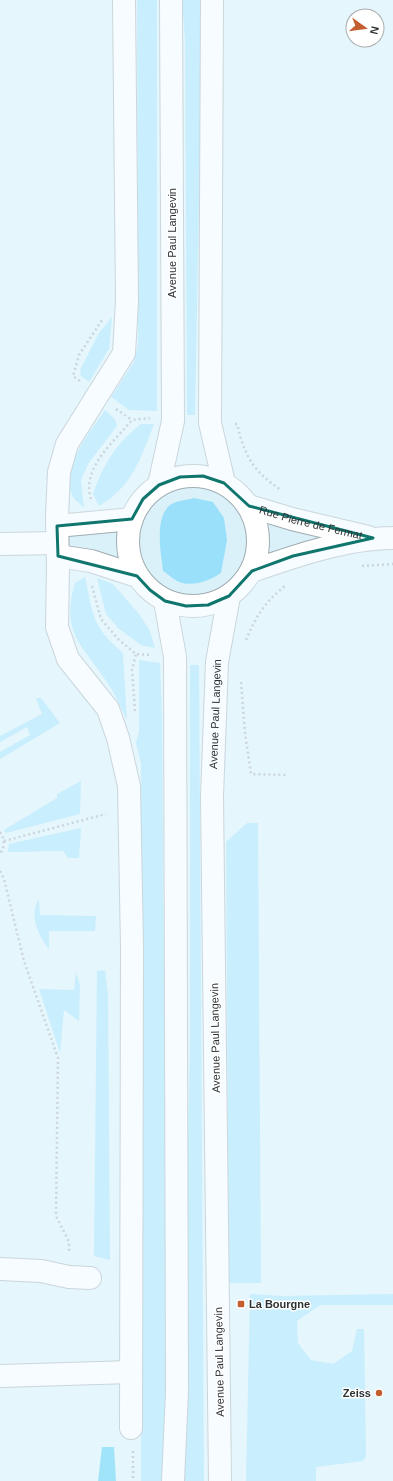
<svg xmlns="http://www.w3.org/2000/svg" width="393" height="1481" viewBox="0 0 393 1481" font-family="Arial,sans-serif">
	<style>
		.built { fill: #daf1f9; fill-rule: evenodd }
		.green { fill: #9be0fa }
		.forest { fill: #40caf4 }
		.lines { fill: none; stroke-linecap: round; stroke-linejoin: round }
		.minor-casing { stroke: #9facb1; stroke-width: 24 }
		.major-casing { stroke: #9facb1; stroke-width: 24 }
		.path { stroke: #a2abae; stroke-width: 2.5; stroke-dasharray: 2 3; stroke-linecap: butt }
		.minor { stroke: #fff; stroke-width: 22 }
		.major { stroke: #fff; stroke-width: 22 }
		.marked { fill: none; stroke: #0f766e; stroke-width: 3; stroke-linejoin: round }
		.poi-dot { fill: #c45e31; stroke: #fff; stroke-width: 1.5 }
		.labels { text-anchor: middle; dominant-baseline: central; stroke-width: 3; stroke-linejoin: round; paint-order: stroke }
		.street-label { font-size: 11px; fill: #2c3133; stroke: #fff }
		.poi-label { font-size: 11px; font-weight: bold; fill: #2c3133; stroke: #fff; text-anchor: start }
	</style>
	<rect width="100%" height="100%" fill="#effaff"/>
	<path class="built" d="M0,0h393v1481h-393zM353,16h24v24h-24z"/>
	<path class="green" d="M137,0h20v411l-28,-1 -18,-13 23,-35 4,-18z
		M182,0h19l-1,147 -5,268h-8l-2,-376z
		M112,317l-3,32 -20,33 -8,-6 -1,-6 19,-37z
		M105,410l10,9 2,7 -29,38 -7,16 3,28c-3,-4 -9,-7 -11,-11 -15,-26 18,-67 32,-87z
		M141,424h13c-13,34 -22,63 -55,82l-6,-12c10,-29 24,-52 48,-70z
		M194,498l19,4 11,16 3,22 -6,33c-12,8 -28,14 -42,9 -5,-2 -11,-8 -16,-11 -2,-18 -9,-53 7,-66 5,-4 17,-5 24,-7z
		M85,577c8,38 7,50 38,76l4,67c-6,-11 -10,-23 -17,-33 -24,-40 -51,-51 -35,-104z
		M97,578l16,6 26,30 10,15 6,19 -14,-3 -22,-16 -13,-15z
		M139,660l21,3 2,52 5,641 -4,125h-22v-718l-5,-20 3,-11z
		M190,665h9l5,816h-23l9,-440z
		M36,698h5l19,25 -60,36v-7l30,-17 -3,-8 -27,15v-6l42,-22z
		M81,781l-1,33 -74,19 -2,-3 53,-32v-4z
		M247,823h11l3,460h-32l-3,-441z
		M81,828l-2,30h-11l-5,-7 -55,1 1,-8z
		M39,899l1,16 56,1 -1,15h-46v18c-10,-12 -21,-35 -10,-50z
		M105,970l3,23 2,267 -16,-4 3,-285z
		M76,972l4,13 -1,36 -15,-11 -4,43 -21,-64 35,1z
		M250,1294l33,2 110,-2v11h-73l-23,16 1,22 13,17 22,4 19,-13 5,-22h7l2,127 -3,5 -47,6v14h-70z"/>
	<path class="forest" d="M102,1447h12l2,34h-18z"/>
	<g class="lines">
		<defs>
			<g id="minor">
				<path d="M124,0l3,301 -3,52 -57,91 -8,28 -2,44 1,51 -1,60 11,32 40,50 10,29 11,48 3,161 -1,481"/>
				<path id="s1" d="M249,506l43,13 76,18"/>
				<path d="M57,526l75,-7"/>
				<path d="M0,544l57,-1"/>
				<path d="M58,556l33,5 46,15"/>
				<path d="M252,571c43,-15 95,-33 141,-33"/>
				<path d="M0,1269l41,2 28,6 21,1"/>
				<path d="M0,1376l131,-4"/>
			</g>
			<g id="major">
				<path d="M212,0l-2,423 14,60"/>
				<circle cx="193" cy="541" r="65"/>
				<path d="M159,485l14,-64 -2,-421"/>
				<path d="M165,601l10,56 2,735 -4,89"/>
				<path id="s2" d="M220,1481l-8,-685 5,-134 12,-66"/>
			</g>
		</defs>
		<use href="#minor" class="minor-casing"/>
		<use href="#major" class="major-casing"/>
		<path class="path" d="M80,381l-7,-5 6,-21 23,-35
			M116,409l16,11
			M235,424h2c8,33 16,47 44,66
			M91,499c-10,-31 23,-57 41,-79l18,-2
			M362,566l31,-2
			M92,586l9,33 17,20 18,15 15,1
			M246,640c10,-24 19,-38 40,-55
			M241,682l4,51 6,41 35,1
			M135,711l-3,-41 4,-16
			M0,832c5,7 5,14 0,22
			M4,841l102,-27
			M0,871l4,8 20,82 34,97 -2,158 13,26v11
			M133,1451v30"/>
		<use href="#minor" class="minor"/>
		<use href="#major" class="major"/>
	</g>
	<path d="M0 0H393V1481H0ZM203,476l21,7 25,23 124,32 -80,18 -41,15 -23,25 -21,9 -22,1 -21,-5 -15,-11 -13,-14 -79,-20 -1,-30 75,-7 11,-20 16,-14 21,-8z" fill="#effaff" fill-opacity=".55" fill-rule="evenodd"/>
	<path class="marked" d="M203,476l21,7 25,23 124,32 -80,18 -41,15 -23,25 -21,9 -22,1 -21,-5 -15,-11 -13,-14 -79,-20 -1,-30 75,-7 11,-20 16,-14 21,-8z"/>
	<g class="poi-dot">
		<rect x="237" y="1300" width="8" height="8" rx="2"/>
		<circle cx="379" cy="1393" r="4"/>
	</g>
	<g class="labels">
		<g class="street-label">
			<text transform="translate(172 243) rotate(-90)">Avenue Paul Langevin</text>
			<text stroke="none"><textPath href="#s1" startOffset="64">Rue Pierre de Fermat</textPath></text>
			<text stroke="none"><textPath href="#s2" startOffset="767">Avenue Paul Langevin</textPath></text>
			<text transform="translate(215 1038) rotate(-91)">Avenue Paul Langevin</text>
			<text transform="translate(219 1362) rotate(-91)">Avenue Paul Langevin</text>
		</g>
		<g class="poi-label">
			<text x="249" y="1304">La Bourgne</text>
			<text x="371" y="1393" text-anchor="end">Zeiss</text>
		</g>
	</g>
	<g transform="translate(365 28) rotate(104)"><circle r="19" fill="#ffffff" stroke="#abadad"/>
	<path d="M0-3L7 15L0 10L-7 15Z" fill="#c45e31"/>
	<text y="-6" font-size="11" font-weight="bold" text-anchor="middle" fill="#2c3133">N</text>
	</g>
</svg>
